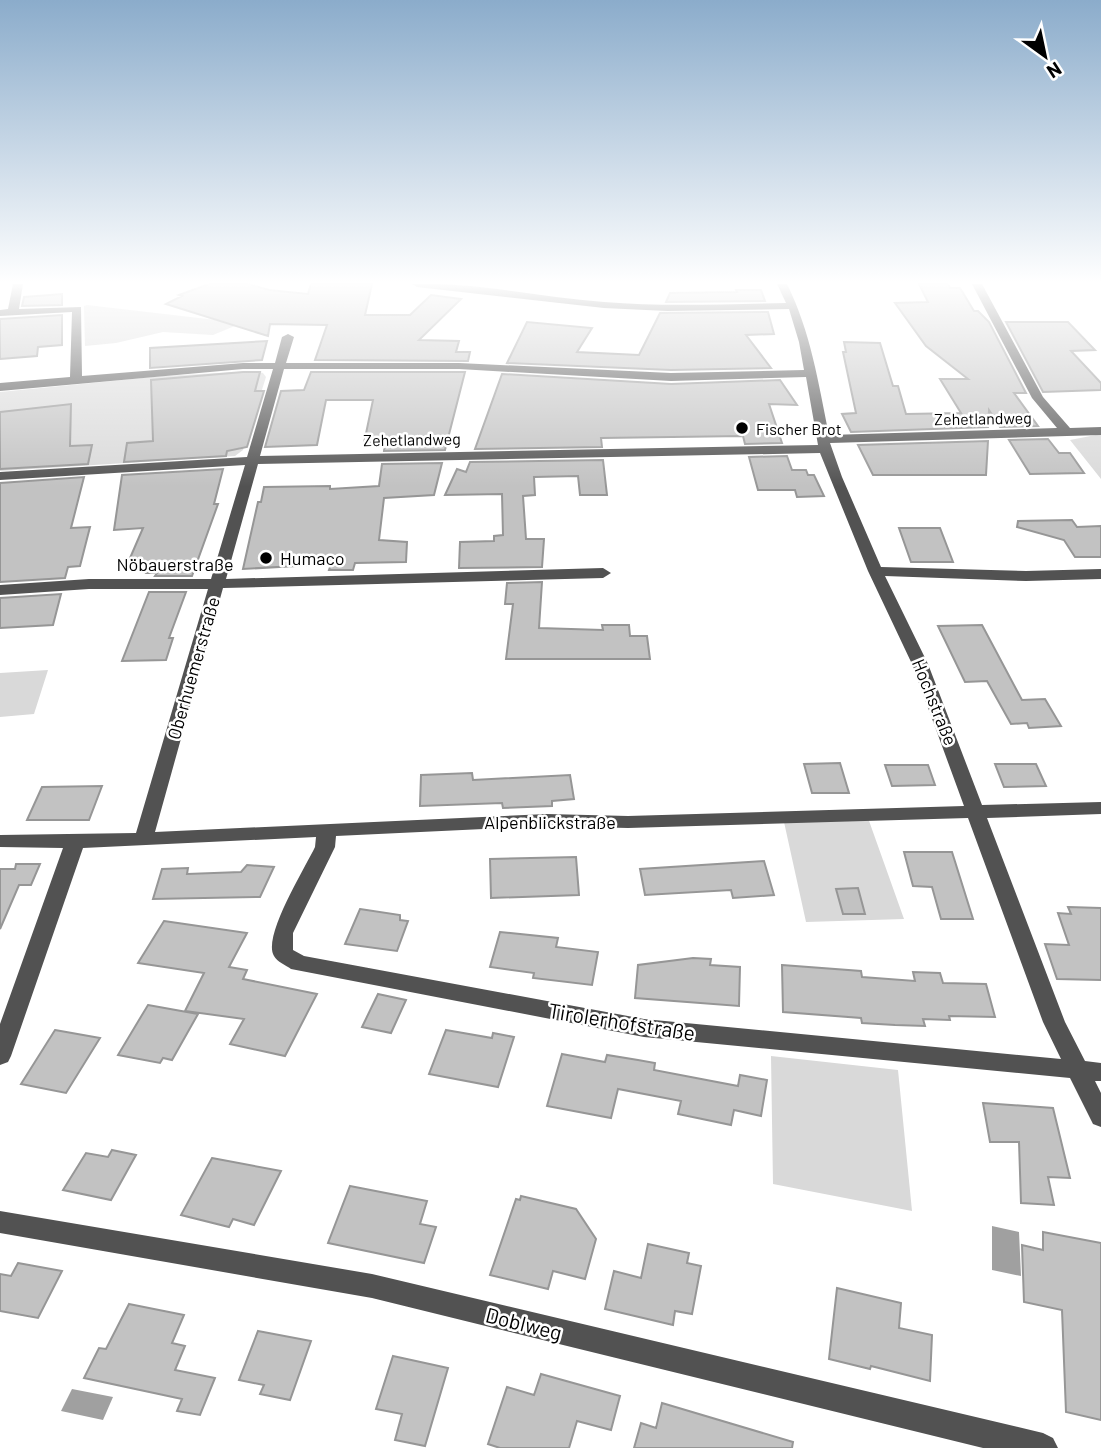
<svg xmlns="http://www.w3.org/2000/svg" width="1101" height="1448" viewBox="0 0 1101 1448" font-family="Barlow,sans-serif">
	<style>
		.green { fill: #d9d9d9 }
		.water { fill: #a0a0a0 }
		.building { fill: #c2c2c2; stroke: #969696; stroke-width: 2 }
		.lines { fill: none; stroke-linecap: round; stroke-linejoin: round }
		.minor { fill: #525252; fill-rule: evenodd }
		.poi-dot { fill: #000; stroke: #fff; stroke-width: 2.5 }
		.labels { text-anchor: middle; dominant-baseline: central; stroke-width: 5; stroke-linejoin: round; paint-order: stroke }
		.far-street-label { font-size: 16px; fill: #000; stroke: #fff }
		.far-poi-label { font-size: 16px; fill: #000; stroke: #fff; text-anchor: start }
		.poi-label { font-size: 18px; fill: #000; stroke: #fff; text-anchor: start }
		.street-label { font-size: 18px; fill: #000; stroke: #fff }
		.near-street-label { font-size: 21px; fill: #000; stroke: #fff }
	</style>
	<rect width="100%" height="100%" fill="#fff"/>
	<path class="green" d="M87,305l155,18 -29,12 -50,-3 -47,11 -31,3 -1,-40z
		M255,371l8,2 3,4 -23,73 -8,6 -235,15v-79l163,-16z
		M1101,434v45l-31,-39z
		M48,670l-14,44 -34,3v-44z
		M868,818l36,101 -98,3 -22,-100z
		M771,1056l127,14 14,141 -139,-27z"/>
	<path class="water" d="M992,1226l27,6 2,44 -29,-6z
		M72,1389l41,8 -10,23 -42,-9z"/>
	<path class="building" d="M209,284h39l21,6 39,4 3,-10h61l-7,31h45l21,-20 30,4 -42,41 40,1 -3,11h14l-2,9 -153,-1 12,-35 -57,-1 -2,12 -102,-32 16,-8 -3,-1z
		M919,284h29l2,4h10l14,23h4l11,11 37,71h-12l24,33 -38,1 -11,-17 -1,17 -137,5 -9,-18 14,-1 -13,-61h3l-2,-10 36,1 13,43h5l8,28 55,-1 -21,-34h28l-42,-33 -31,-43 33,-1z
		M736,290h25l4,11 -99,1 4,-9 67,-1z
		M62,294v11l-40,1 2,-9z
		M768,312l6,22 -28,1 25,33 -100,2 -164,-7 20,-41 65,6 -15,24 62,3 21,-42z
		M62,315v30l-24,2 -1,9 -37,3v-40z
		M1006,322h62l27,28 -24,1 30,32v7l-58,2z
		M267,341l-5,19 -112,8v-20z
		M243,372h17l-5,19h9l-17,56 -20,4 -1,5 -102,6 3,-19 26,-2 -2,-61z
		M311,372h154l-20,78 -61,1 1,-8h-21l9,-43h-47l-9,45 -52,2 16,-56 23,-1z
		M502,374l169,10 109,-4 17,25 -28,-1 13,39 -37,1 -2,-8 -142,2 1,9 -127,2z
		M71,404l-1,42 22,-1 -4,19 -88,5v-57z
		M1048,439l11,14h11l14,20 -54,1 -21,-34z
		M988,441l-2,34h-113l-15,-30z
		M787,456l5,14h14l2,5h6l10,21 -27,1 -2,-7h-37l-9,-33z
		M603,460l4,35h-27l-2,-19 -44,1 1,18 -12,1 3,43h18l-2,28 -83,1 1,-26 34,-1v-5l9,-1 -1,-41 -57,1 12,-26 9,3 4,-10z
		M442,463l-8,32 -50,3 -5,42 28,2 -1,20 -51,1 -2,7h-24l2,-6 -88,5 15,-67h3l3,-15 66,-1v3l49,-3 3,-22z
		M223,469l-9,35h4l-26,72h-37l2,-3h-11l3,-9 -22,1 16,-37 -29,2 8,-55z
		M84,477l-13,51 19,-1 -10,39 -12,1 -3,11 -65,4v-99z
		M1072,520l5,7 24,-1v31h-26l-11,-17 -47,-13 1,-6z
		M899,528h41l13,34h-42z
		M542,582l-3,46 64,2 -1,-5h27l1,11h17l3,23h-144l7,-55h-8l2,-21z
		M149,592h37l-17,46h4l-7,22 -44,1z
		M61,594l-8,31 -53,3v-30z
		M982,625l40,75 23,-1 16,27 -32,2 -2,-5 -16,1 -24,-43 -22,1 -27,-56z
		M840,763l9,30h-37l-8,-29z
		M995,764h41l10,22 -42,1z
		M885,765h43l7,20 -43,1z
		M472,773l1,7 97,-5 4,24 -22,2v5l-49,2 -1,-5 -82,3 1,-31z
		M102,786l-13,34h-62l15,-33z
		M904,852h48l21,67h-32l-9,-32 -19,-1z
		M576,857l3,38 -88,3 -1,-39z
		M764,861l10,34 -41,3 -2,-8 -86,5 -5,-26z
		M16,864h24l-9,21h-12l-19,44v-60h15z
		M247,865l27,2 -14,30 -107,2 9,-30 26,-1 -1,6 54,-2z
		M858,888l7,26h-22l-7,-25z
		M1068,907l33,1v72l-44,-1 -12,-35 24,1 -11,-32 13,1z
		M360,909l40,6v5l8,1 -11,30 -52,-7z
		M164,921l83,12 -18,34 18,3 -4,9 74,15 -32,62 -55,-12 14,-25 -59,-8 19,-38 -66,-10z
		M500,932l58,6 -2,9 42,5 -6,33 -59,-7 1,-5 -44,-6z
		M693,958l18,1 -1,6 30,2 -1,39 -104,-8 3,-33z
		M782,965l79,6 1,6 53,4 -2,-9 27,1 3,10 43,1 9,33 -46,-1 1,4 -27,-1 2,7 -30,-1 -33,-2 -1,-5 -78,-6z
		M378,994l28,6 -15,33 -29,-6z
		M148,1005l50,9 -26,46 -9,-2 -3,5 -42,-8z
		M55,1030l45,8 -34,55 -45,-9z
		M446,1030l46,8 1,-5 21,4 -16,50 -69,-13z
		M562,1054l43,8 2,-7 31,5 17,3 -1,7 84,16 2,-11 27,5 -6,36 -27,-6 -3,15 -53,-11 3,-13 -63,-12 -7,29 -64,-12z
		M983,1103l70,5 17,70 -22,-1 6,28 -33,-2 -2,-61h-29z
		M112,1150l24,5 -25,45 -48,-10 23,-37 22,4z
		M212,1158l69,13 -27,54 -21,-6 -4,8 -48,-12z
		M350,1186l77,15 -7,23 16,3 -12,36 -96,-20z
		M521,1196l55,13 20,30 -11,40 -32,-8 -5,18 -58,-14 26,-76 4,1z
		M1043,1232l58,11v177l-35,-8 -4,-102 -38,-8 -2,-57 21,5z
		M648,1244l41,9 -2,10 14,3 -9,48 -17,-3 -2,14 -68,-16 9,-38 27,7z
		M18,1263l44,8 -24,47 -38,-7v-37l11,2z
		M837,1288l64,15 -2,25 33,7 -2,46 -59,-15 -1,3 -41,-10z
		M129,1304l55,11 -12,28 13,3 -10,24 40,8 -15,37 -23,-4 5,-12 -98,-21 15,-30 7,1z
		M258,1331l53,10 -21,59 -30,-6 4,-9 -25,-5z
		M393,1356l55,12 -23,78 -30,-6 7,-26 -26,-5z
		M541,1374l79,22 -9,34 -34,-9 -8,27h-69l-12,-4 19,-57 27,8z
		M662,1403l131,39 -1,6h-158l7,-25 15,5z"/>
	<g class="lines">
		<path class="minor" d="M13,284h10l-4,25 62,-2 1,69 161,-13h32l7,-26 6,-3 6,3 -8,26h173l212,10 133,-3 -5,-28 -10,-33 -122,2 -63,-3 -187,-21 -5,-3c64,-2 128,13 192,18 60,5 121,2 182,1l-9,-19h10c24,49 31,97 42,151l228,-7 -25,-30 -60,-114h10l61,113 27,31 31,-1v8l-271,8 12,34 39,90 145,4 75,-2v10l-75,2 -141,-5 43,88 54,141 119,-3v12l-114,4 78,204 20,39 16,2v18h-6l6,12v34l-8,-3 -23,-46 -426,-41 -353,-68c-5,-4 -14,-7 -17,-13 -12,-19 31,-88 41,-109l1,-10 -233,11 -72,208 -3,6 -8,3v-41l63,-176 -63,-1v-12l136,-2 72,-244h-119l-89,6v-10l89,-6h122l34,-114 -245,15v-8l247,-15 26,-88h-30l-243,22v-8l70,-6 2,-65 -72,4v-6l8,-1zM284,369h175l212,12 135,-4 12,68 -558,11zM820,453l48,118 44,93 52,142 -336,10 -81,-2 -392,18 68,-244 380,-10 8,-5 -8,-5 -377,11 32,-115zM968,818l75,204 18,37 -417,-40 -340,-63 -11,-6v-17l42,-86 1,-11 211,-10 81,2z
			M0,1211l372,63 671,159 10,5 5,10h-75l-611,-150 -372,-65z"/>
	</g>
	<linearGradient id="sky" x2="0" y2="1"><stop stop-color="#8baccb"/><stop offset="0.58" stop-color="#fff"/><stop offset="1" stop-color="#fff" stop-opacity="0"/></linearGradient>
	<rect width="1101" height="487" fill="url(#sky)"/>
	<g class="poi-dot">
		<circle cx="742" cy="428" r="7"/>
		<circle cx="266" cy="558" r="7"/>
	</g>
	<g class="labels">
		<g class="far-street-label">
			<text transform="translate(983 418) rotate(-1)">Zehetlandweg</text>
			<text transform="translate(412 439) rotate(-1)">Zehetlandweg</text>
		</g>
		<g class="far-poi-label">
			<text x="756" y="428">Fischer Brot</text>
		</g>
		<g class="poi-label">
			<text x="280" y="558">Humaco</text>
		</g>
		<g class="street-label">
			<text x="175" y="564">Nöbauerstraße</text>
			<text transform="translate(193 668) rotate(-74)">Oberhuemerstraße</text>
			<text transform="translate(935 702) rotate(68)">Hochstraße</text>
			<text x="550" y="822">Alpenblickstraße</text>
		</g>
		<g class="near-street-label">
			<text transform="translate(622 1021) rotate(9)">Tirolerhofstraße</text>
			<text transform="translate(524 1323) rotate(14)">Doblweg</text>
		</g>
	</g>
	<g transform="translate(1045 56) rotate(147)" stroke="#ffffff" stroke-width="5" paint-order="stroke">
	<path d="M0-5L12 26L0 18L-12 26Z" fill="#000000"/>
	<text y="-10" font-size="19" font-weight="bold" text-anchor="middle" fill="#000000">N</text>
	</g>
</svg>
